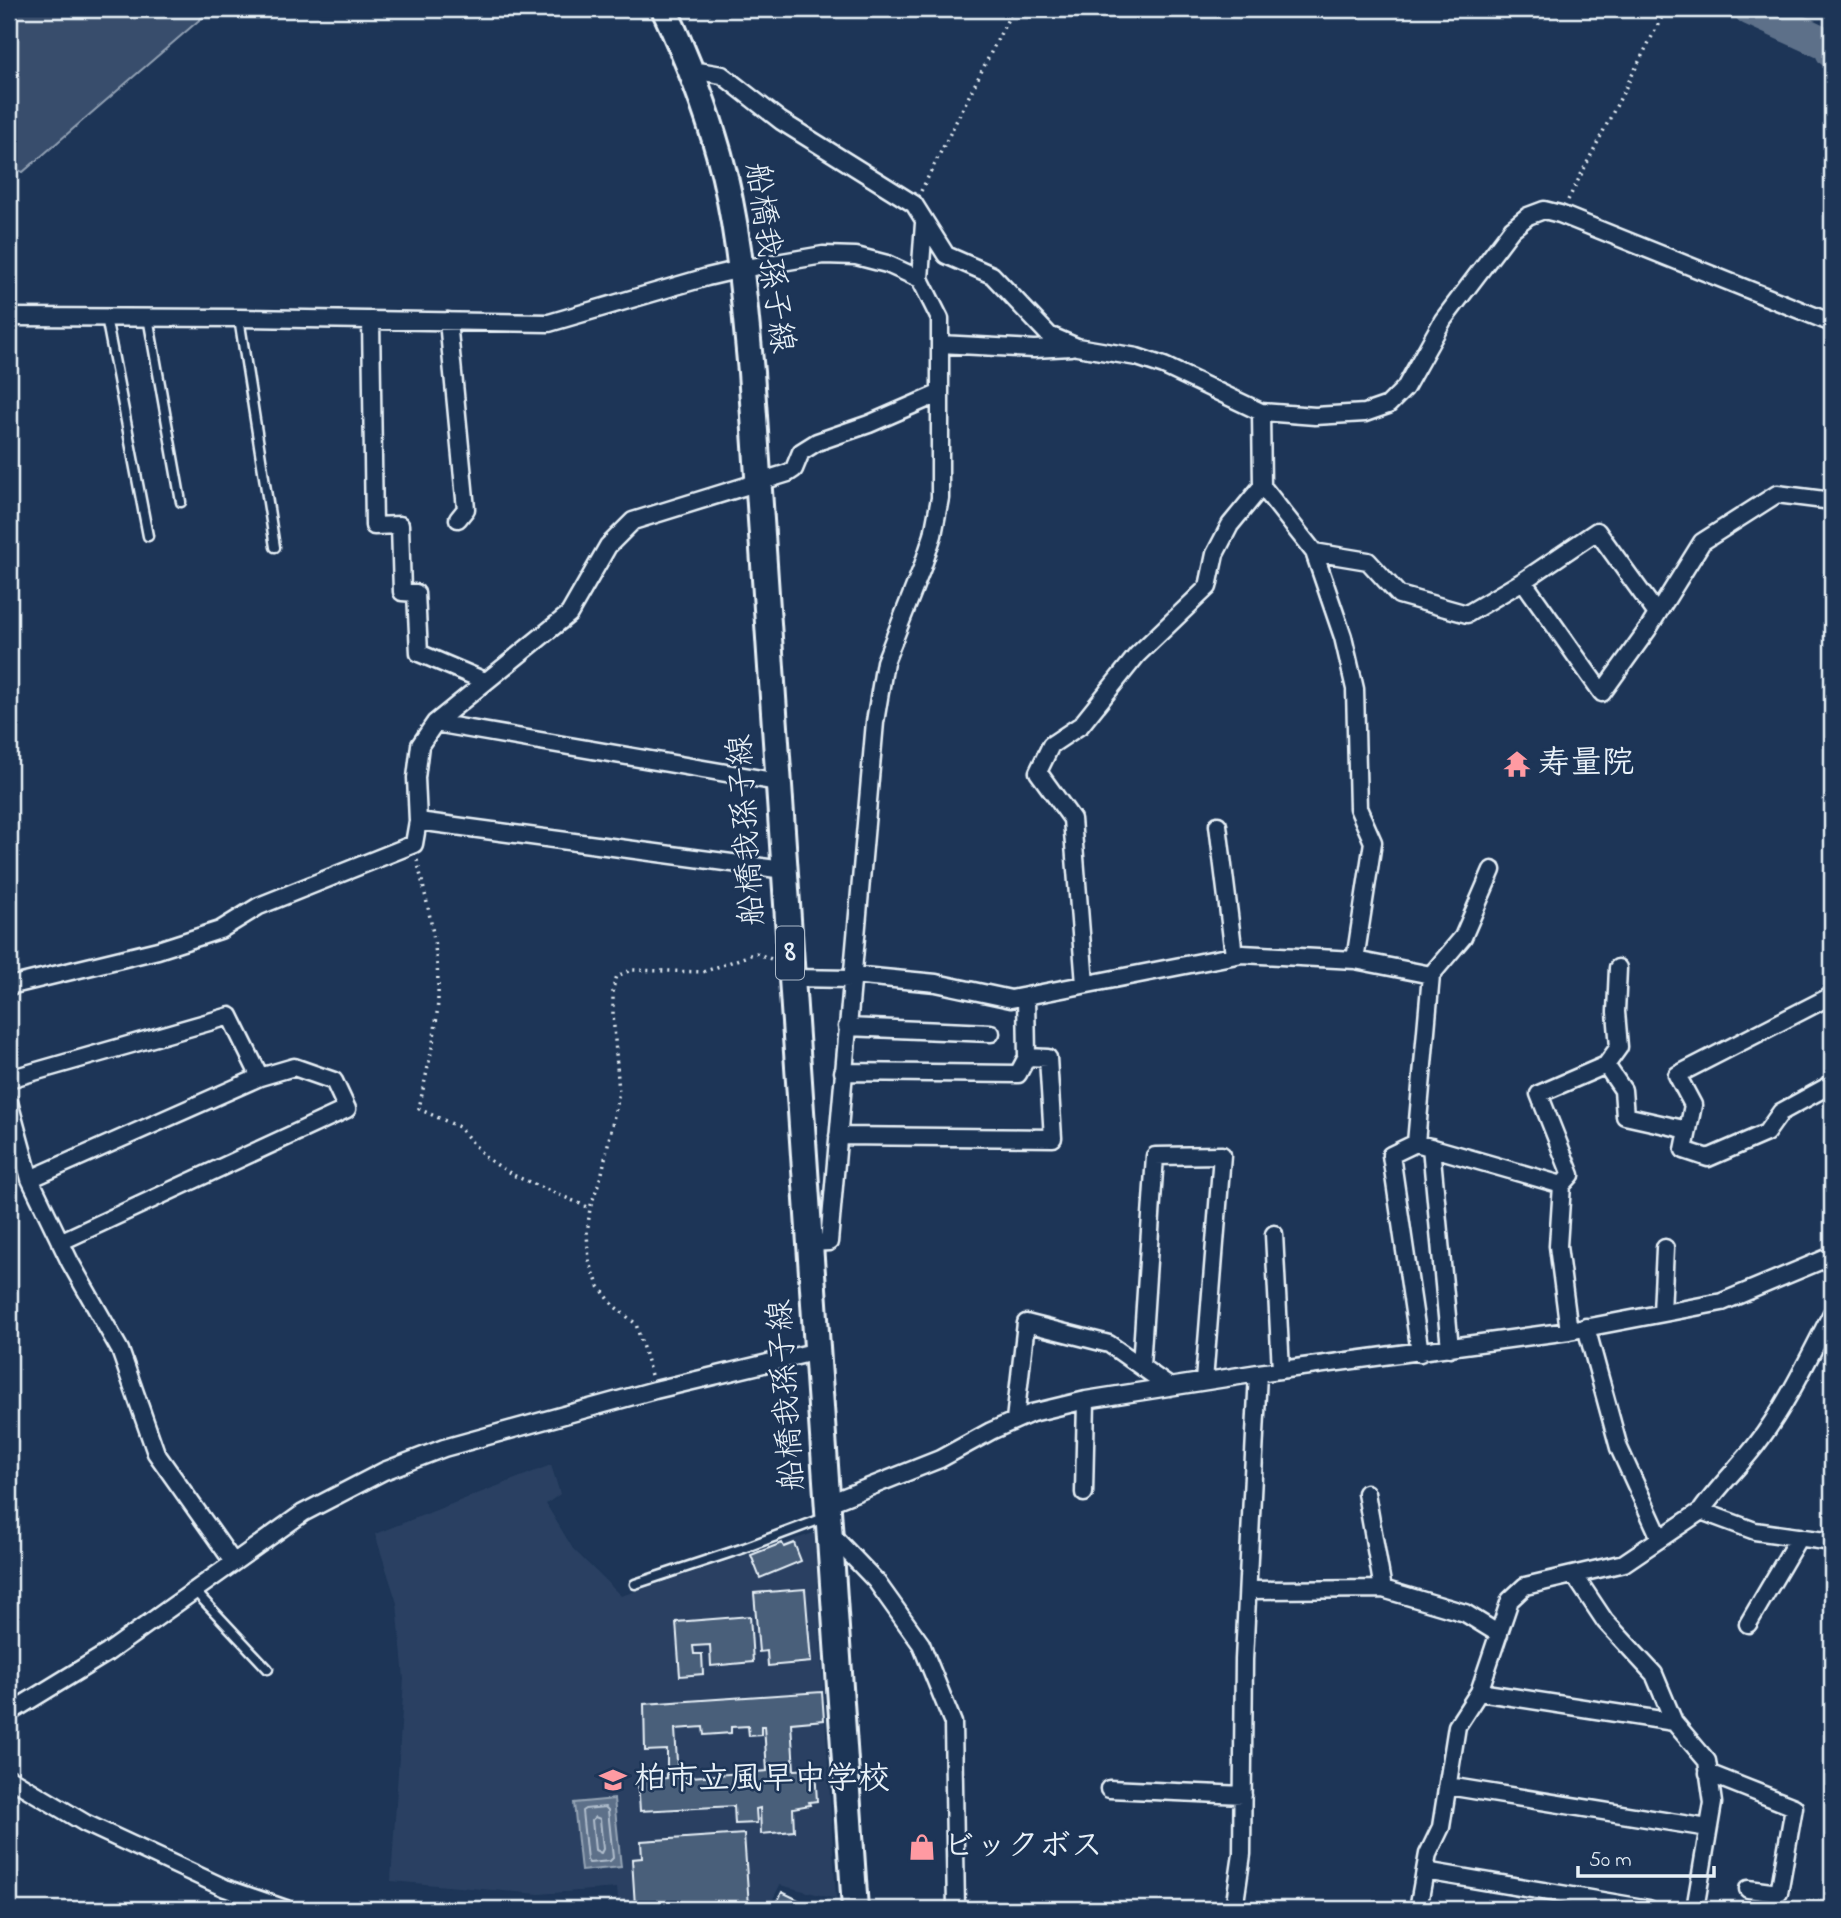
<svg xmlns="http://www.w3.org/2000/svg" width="1841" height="1918" viewBox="0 0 1841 1918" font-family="'Indie Flower','Klee One',sans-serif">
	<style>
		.built { fill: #2a4162 }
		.green { fill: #374d6c; stroke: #909fb2; stroke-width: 2 }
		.water { fill: #5d7089; stroke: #95a4b5; stroke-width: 2 }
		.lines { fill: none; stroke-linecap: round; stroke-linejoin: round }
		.shore { stroke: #b0bdcc; stroke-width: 2 }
		.river { stroke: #5d7089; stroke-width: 33 }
		.building { fill: #495e7a; stroke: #e8f1f8; stroke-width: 2; fill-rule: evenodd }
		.lane-casing { stroke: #e8f1f8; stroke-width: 13 }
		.street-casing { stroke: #e8f1f8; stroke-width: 21 }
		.primary-casing { stroke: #e8f1f8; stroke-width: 30 }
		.path { stroke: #e8f1f8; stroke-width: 3.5; stroke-dasharray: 2 5; stroke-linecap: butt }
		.lane { stroke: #1d3557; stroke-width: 8 }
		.street { stroke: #1d3557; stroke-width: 16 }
		.primary { stroke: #1d3557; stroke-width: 24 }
		.labels { text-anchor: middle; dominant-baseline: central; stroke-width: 5; stroke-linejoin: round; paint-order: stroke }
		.shield { fill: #1d3557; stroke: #abb9c8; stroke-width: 2 }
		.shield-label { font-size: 30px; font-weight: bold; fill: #e8f1f8 }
		.street-label { font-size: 32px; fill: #e8f1f8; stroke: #1d3557 }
		.poi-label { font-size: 32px; font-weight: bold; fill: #e8f1f8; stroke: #1d3557; text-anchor: start }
	</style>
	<rect width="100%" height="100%" fill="#1d3557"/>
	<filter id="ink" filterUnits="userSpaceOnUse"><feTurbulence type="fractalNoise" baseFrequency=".0143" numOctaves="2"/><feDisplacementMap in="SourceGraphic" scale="14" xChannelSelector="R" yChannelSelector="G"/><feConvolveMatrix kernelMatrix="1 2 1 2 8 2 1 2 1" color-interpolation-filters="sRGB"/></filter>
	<g filter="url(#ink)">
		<path class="built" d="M551,1465l9,29 -14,10 27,45 48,47 193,-63 22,366 -56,-14 -12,24h-149l-2,-21 -78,6 -148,-13 13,-202 -7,-76 -22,-69z"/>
		<path class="green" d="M9,9h203l-189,163 -14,-5z"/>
		<path class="water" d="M614,1799l7,68 -40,4 -7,-68z"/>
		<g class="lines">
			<path class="shore" d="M605,1807l3,3 5,48 -3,3 -21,2 -2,-3 -5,-49 3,-2z
				M595,1817l5,2 3,30 -2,4 -6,-3 -3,-30z"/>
			<path class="river" d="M1750,9l79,36 3,7"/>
		</g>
		<path class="building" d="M782,1543l2,4 10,-4 7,18 -41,17 -9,-23z
			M805,1589l6,73 -43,4 -1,-15 -8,1 -5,-59z
			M750,1616l3,46 -42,4 -1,-21 -17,1 1,8h8l1,20 -23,2 -4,-54z
			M822,1692l2,28 -33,3 3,47 21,-1 2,32 -8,1 1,3 -17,3 1,23 -33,3 -1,-26 -4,1 1,14 -22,1 -1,-18 -94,5 -2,-31 29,-2v-28l-22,1 -1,-47zM748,1726l1,10 12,-1v-9h3l3,45 -89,7 -3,-49 28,-2 1,8 27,-2v-6z
			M744,1834l5,72 -29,3h-91v-2l6,-1 -3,-47 10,-1 -1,-17z
			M782,1892l29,14 -1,3h-36z"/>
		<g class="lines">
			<defs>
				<path id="lane" d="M106,317l42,219
					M148,317l33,185
					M239,318l36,229
					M635,1584l109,-36 80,-30
					M194,1590l74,79"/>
				<path id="street" d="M692,70l30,5 59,46 133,83 32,51 46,20 57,60 28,12 60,10 27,9 97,46 54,4 50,-3 23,-8 17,-17 38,-68 69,-91 16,-13 16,-6 16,4 272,109
					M9,317l230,1 310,5 158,-46 34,-8 82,-14 33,1 31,8 33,15
					M371,320l3,206 26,-1 2,67 14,1 3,60 66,28
					M448,321l18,188 -8,10
					M940,344l94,5 37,-2
					M1261,412l1,74 52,66 29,85 12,52 3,119 15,34 -18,118
					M1314,552l54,9 31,34 68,19 56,-33 74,-50 60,83
					M1523,581l79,112 46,-64 54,-87 75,-48 55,7
					M435,723l343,59
					M418,821l366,49
					M1218,825l16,130
					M1492,870l-29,67 -32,38 -15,168 146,42
					M852,975l84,8 75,16 231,-45 113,6 76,15
					M792,978l59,1
					M1085,984l-13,-165 -34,-47 13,-27 30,-20 56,-70 71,-68 7,-33 15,-29 32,-39
					M9,986l149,-36 62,-20 39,-24 155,-62 4,-23 -2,-43 4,-33 15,-22 134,-109 39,-68 25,-25 155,-48 6,-4 7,-17 16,-10 52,-18 69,-30
					M1832,1003l-3,-6 -152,78 16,30 -9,45 24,8 58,-25 15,-21 51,-28
					M847,1027l144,6
					M1606,1065l17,25 2,26 63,14
					M843,1072l175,2 9,-17
					M9,1079l221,-63 30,61 34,-10 40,14 13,28 -287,133
					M9,1102l21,77 40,83 50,88 36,103 77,109
					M838,1136l215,2 -5,-80 -21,-1 -1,-61
					M1416,1143l-25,12 29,198
					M1431,1147l19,201
					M30,1179l230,-102
					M1274,1234l7,136
					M810,1243l19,-1 46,-520 10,-60 37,-94 11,-33 7,-37v-179l-20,-40 4,-56
					M1662,1313l3,-65
					M1586,1327l33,121 41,90
					M1569,1331l-11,-85 4,-61 9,-10 -32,-81 67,-29 13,-18 -3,-35 2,-44
					M1141,1366l14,-210 67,-1 -18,226
					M1015,1420l11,-97 83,21 61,43
					M1084,1493l2,-93
					M1366,1493l17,96
					M829,1503l111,-44 51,-28 41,-18 54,-13 172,-27 311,-42 153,-29 110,-46
					M1701,1511c17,-24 38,-44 55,-66 31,-40 53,-88 76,-132
					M830,1533l46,48 45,63 32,79 3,186
					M1575,1576l30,45 49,53 20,48 33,39 6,42 -18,106
					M1248,1590l135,-1 82,24 34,21
					M1748,1624l51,-87
					M1479,1692l195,30
					M9,1713l98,-60 196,-140 81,-42 60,-23 211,-58 163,-39
					M1708,1773l86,34 -15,86 -31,-4
					M9,1778l76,45 140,65 61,21
					M1448,1786l260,42
					M1109,1789l134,6
					M1425,1871l224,38
					M1234,1909l8,-55 2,-194 14,-287
					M1418,1909l10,-55 13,-27 16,-101 22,-34 31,-92 15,-14 99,-23 77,-52 54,20 77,11"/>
				<path id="primary" d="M664,9c22,47 41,95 55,145 20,71 25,146 32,218l104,1537"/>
			</defs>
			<use href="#lane" class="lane-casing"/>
			<use href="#street" class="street-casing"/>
			<use href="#primary" class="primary-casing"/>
			<path class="path" d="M921,191l92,-182
				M1568,200l98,-191
				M417,860c12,50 25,102 20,154 -3,32 -12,63 -18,95l40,18 27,31 27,17 77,33
				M651,1375l-15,-51 -22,-18 -16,-21 -9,-25 -2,-26 3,-26 12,-35 17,-81 -6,-78v-26l4,-12 14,-6 72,2 53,-19 15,6"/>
			<use href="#lane" class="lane"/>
			<use href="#street" class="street"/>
			<use href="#primary" class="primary"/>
		</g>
	</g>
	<defs>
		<symbol id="temple-bare" viewBox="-9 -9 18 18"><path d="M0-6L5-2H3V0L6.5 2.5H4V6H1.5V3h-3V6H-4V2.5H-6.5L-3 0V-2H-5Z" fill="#ff9aa2" stroke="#1d3557" stroke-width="2.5" paint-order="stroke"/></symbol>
		<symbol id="school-bare" viewBox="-9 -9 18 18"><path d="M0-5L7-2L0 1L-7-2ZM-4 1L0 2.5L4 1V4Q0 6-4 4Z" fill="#ff9aa2" stroke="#1d3557" stroke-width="2.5" paint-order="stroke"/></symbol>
		<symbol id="shop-bare" viewBox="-9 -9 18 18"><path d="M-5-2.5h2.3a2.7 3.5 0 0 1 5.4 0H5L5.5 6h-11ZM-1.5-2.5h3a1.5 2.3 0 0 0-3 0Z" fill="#ff9aa2" stroke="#1d3557" stroke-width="2.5" paint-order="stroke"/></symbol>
	</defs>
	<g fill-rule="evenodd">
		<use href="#temple-bare" x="1498" y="745" width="38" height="38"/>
		<use href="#school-bare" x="594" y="1761" width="38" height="38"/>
		<use href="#shop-bare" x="903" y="1828" width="38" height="38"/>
	</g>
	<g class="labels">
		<rect class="shield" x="776" y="926.5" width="28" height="53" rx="5"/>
		<g class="shield-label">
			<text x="790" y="953">8</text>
		</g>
		<g class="street-label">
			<text transform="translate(768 258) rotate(82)">船橋我孫子線</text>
			<text transform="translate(748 830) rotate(-94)">船橋我孫子線</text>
			<text transform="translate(788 1395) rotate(-94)">船橋我孫子線</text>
		</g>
		<g class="poi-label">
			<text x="1538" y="764">寿量院</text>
			<text x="634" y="1780">柏市立風早中学校</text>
			<text x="943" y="1847">ビックボス</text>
		</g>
	</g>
	<rect width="1841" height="1918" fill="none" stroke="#1d3557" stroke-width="35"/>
	<rect x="18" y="18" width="1806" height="1883" fill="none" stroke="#e8f1f8" stroke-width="2.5" filter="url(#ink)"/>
	<path d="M1578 1866v10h136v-10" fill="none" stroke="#e8f1f8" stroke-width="3.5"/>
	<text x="1589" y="1866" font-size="21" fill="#e8f1f8" stroke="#1d3557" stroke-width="5" paint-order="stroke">50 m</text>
</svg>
